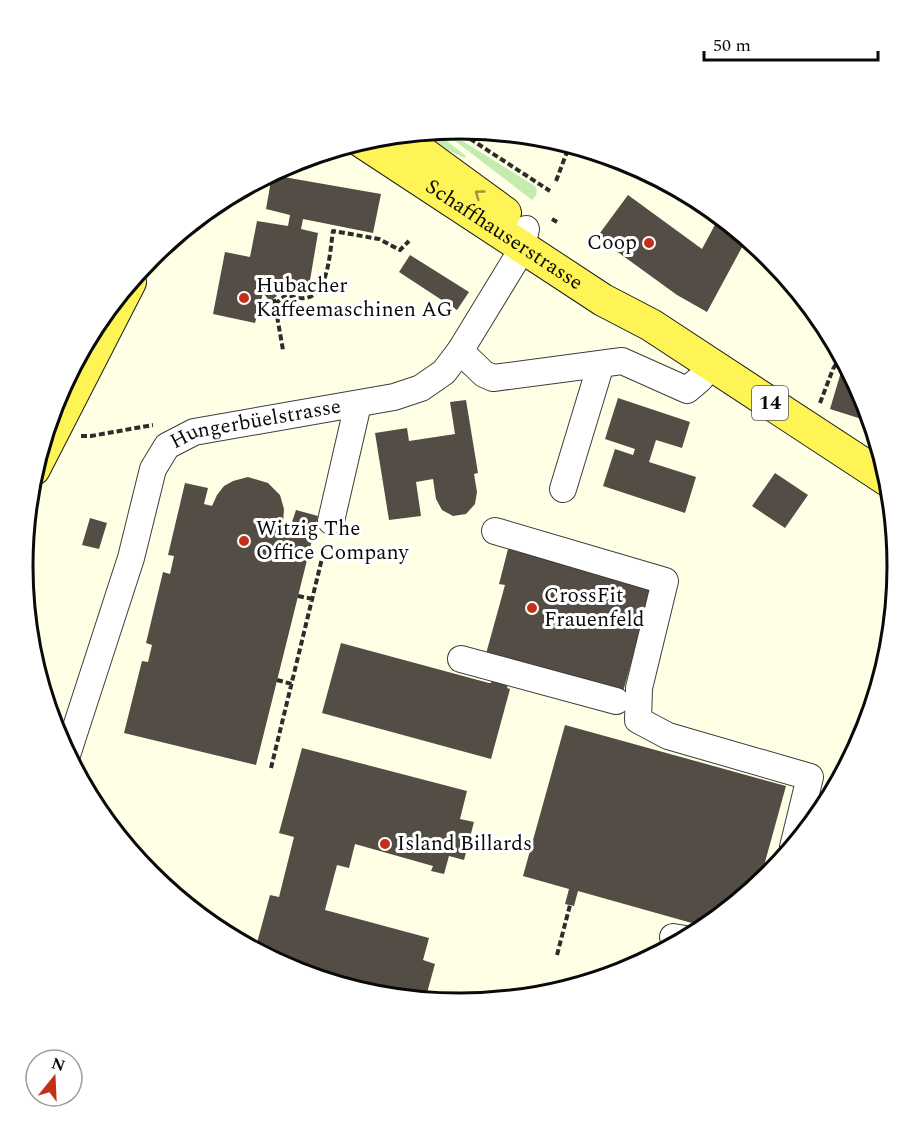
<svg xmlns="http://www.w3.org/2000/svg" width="920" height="1132" viewBox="0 0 920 1132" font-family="Spectral,serif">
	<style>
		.green { fill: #c3ecae }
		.building { fill: #534d45 }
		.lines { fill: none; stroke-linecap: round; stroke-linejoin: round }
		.minor-casing { stroke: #3d3d3d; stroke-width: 28 }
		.major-casing { stroke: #1b1b1b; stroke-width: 34 }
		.path { stroke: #2c2c2c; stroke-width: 4; stroke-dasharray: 6 3; stroke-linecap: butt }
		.minor { stroke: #fff; stroke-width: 26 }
		.major { stroke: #fff456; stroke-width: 32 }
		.oneway { stroke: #9d9638 }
		.poi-dot { fill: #c32f18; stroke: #fff; stroke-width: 2 }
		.labels { text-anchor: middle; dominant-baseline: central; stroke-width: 6; stroke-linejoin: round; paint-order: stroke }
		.shield { fill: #fff; stroke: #545454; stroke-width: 1.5 }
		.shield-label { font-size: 20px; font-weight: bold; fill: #0a0a0a }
		.street-label { font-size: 21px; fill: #0a0a0a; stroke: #fff }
		.poi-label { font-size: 21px; fill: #0a0a0a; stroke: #fff; text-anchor: start }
		.rim { fill: none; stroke: #0a0a0a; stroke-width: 3 }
	</style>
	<rect width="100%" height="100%" fill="#ffffe6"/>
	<path class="green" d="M434,131l32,25 -2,2 -44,-22 -1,-3z
		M448,132l87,54c3,5 2,10 -3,14l-86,-66z"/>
	<path class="building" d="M272,175l109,19 -8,39 -70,-14 -2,10 17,4 -10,59 -35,-8 -1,6 5,6 -7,5 -7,-8 -8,30 -42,-9 12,-62 25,5 7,-36 31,5 2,-11 -24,-6z
		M628,195l74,54 15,-28 30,17 -40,74 -30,-17 -80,-58z
		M410,255l59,37 -12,18 -58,-38z
		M841,372l11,3 12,24 7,23 -41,-13z
		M618,398l72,24 -8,26 -26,-8 -7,22 47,15 -11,36 -82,-27 12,-37 18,6 2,-6 -30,-10z
		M466,400l12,73 -4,1 3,18 -2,12 -9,10 -13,2 -11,-6 -6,-11 -3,-20 -17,3 5,34 -32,4 -14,-87 32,-5 2,13 46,-7 -5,-32z
		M775,473l33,22 -23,33 -33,-22z
		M248,477l20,6 12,12 4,14 -1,14 8,2 5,-15 22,6 -62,249 -132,-32 18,-72 6,1 4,-17 -6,-2 17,-71 7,2 4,-18 -6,-1 17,-72 23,5 -4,16 8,2 5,-11 7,-9 9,-5z
		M90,518l17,5 -8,26 -17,-4z
		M508,549l144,39 -31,111 -137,-38 21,-76 -6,-1z
		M341,643l148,40h2l3,-11 16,4 -3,12 3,1 -19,70 -169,-46z
		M565,725l221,61 -27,98 -53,43 -128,-36 -4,15 -9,-2 4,-15 -46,-13z
		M302,748l165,43 -7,28 14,3 -10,38 -15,-4 -5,18 -13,-3 2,-5 -78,-22 -6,24 -12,-3 -12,45 104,28 -6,22 12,4 -10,36 -51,-5 -82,-25 -37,-20 15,-55 9,2 15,-60 -15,-4z"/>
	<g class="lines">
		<defs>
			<g id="minor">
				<path d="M460,351l24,23 9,4 129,-17 65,29 13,-11 11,-15"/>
				<path d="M563,489l38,-125"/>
				<path d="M331,521l27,-117"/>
				<path d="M495,531l170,50 -26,107 -1,32 30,16 142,41 -17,70"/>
				<path d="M461,659l155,42"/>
				<path id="s1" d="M67,755l64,-197 22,-89 14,-23 27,-14 200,-35 27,-9 23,-16 16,-21 58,-95 4,-9 4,-18"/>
				<path d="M673,937l12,2"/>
			</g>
			<g id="major">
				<path d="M398,135l107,78"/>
				<path id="s2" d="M361,141l242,159 48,25 238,156"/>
				<path d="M34,469l96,-187"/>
			</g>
		</defs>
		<use href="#minor" class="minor-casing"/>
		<use href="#major" class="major-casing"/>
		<path class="path" d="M455,129l95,62
			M556,181l14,-37
			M552,219l5,3
			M274,299l9,51
			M275,304l11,-9c5,1 13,4 19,3 24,-2 25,-49 28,-67l46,8 21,11 9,-9
			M820,403l13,-34 8,-13
			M81,436h10l62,-11
			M298,596l15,3
			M277,680l15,4
			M271,768l55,-226
			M217,930l28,6
			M557,955l13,-50"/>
		<use href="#minor" class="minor"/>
		<use href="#major" class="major"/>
	</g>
	<defs><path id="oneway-chevron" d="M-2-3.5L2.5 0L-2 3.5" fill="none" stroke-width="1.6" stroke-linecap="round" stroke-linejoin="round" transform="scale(1.5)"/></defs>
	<use class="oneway" href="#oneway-chevron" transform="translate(479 194) rotate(-144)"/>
	<g class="poi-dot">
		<circle cx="649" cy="243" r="6"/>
		<circle cx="244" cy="298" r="6"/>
		<circle cx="244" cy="541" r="6"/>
		<circle cx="532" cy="608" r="6"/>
		<circle cx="385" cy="844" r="6"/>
	</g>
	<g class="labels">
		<rect class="shield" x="752" y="386" width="36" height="34" rx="4.5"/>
		<g class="shield-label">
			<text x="770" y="403">14</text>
		</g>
		<g class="street-label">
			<text stroke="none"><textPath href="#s2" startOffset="171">Schaffhauserstrasse</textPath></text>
			<text stroke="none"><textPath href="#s1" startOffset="418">Hungerbüelstrasse</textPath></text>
		</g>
		<g class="poi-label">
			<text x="637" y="243" text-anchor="end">Coop</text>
			<text x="256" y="286">Hubacher<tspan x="256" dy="24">Kaffeemaschinen AG</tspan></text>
			<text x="256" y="529">Witzig The<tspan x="256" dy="24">Office Company</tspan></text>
			<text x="544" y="596">CrossFit<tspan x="544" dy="24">Frauenfeld</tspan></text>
			<text x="397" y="844">Island Billards</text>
		</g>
	</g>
	<path d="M0 0H920V1132H0ZM33 566a427 427 0 1 1 854 0a427 427 0 1 1-854 0Z" fill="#fff" fill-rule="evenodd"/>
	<path class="rim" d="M33 566a427 427 0 1 1 854 0a427 427 0 1 1-854 0Z"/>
	<g transform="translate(54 1078) rotate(18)"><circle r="28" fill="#ffffff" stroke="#9d9d9d" stroke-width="1.5"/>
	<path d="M0-4.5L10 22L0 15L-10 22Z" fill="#c32f18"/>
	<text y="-9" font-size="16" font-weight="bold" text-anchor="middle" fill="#0a0a0a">N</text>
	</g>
	<path d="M704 51v9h174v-9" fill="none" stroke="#0a0a0a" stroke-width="3"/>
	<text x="713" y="51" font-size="18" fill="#0a0a0a" stroke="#ffffff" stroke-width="4.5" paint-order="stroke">50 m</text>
</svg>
